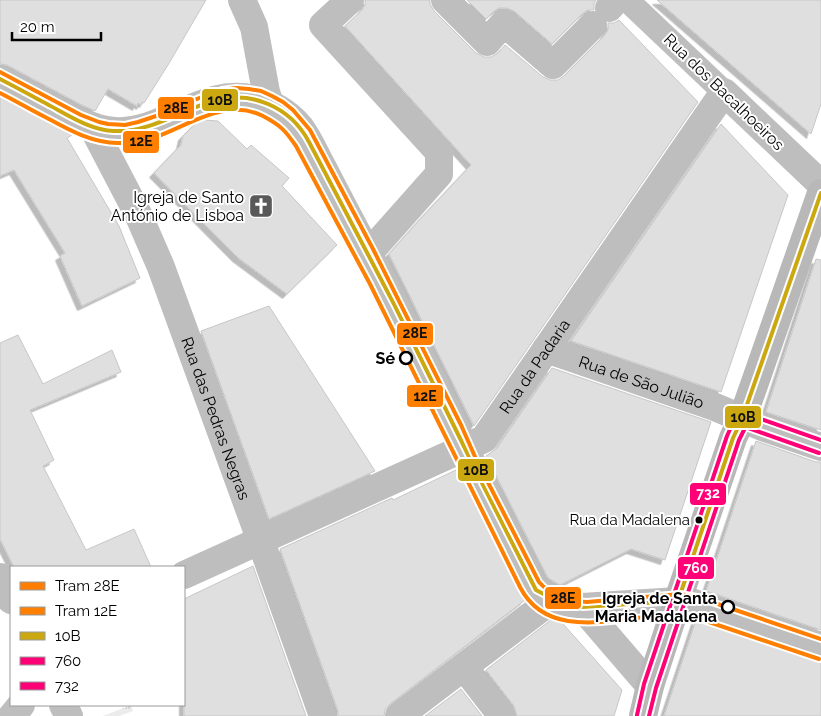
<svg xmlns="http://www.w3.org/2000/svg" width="821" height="716" viewBox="0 0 821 716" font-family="Raleway,sans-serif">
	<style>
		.grass { fill: url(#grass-tufts) }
		.building { fill: #dfdfdf; stroke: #c7c7c7; filter: url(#shadow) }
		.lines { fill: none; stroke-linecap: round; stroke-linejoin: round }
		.pedestrian { stroke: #bebebe; stroke-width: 24 }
		.minor { stroke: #bebebe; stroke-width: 28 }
		.tertiary { stroke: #bebebe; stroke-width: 28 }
		.secondary { stroke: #b8b8b8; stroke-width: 28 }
		.tram { stroke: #bebebe; stroke-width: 1 }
		.bus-1-casing { stroke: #fff; stroke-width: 8 }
		.bus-2-casing { stroke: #fff; stroke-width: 8 }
		.bus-3-casing { stroke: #fff; stroke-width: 8 }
		.bus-1 { stroke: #cca810; stroke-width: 4 }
		.bus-2 { stroke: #f07; stroke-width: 4 }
		.bus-3 { stroke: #f07; stroke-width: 4 }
		.tram-1-casing { stroke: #fff; stroke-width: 8 }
		.tram-2-casing { stroke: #fff; stroke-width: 8 }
		.tram-1 { stroke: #ff7e00; stroke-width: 4 }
		.tram-2 { stroke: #ff7f00; stroke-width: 4 }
		.stop-dot { fill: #fff; stroke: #000; stroke-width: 2.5 }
		.bus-dot { fill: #000; stroke: #fff; stroke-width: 2 }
		.labels { text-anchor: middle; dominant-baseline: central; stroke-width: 4; stroke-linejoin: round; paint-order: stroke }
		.bus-label { font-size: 15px; fill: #000; stroke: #fff; text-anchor: end }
		.street-label { font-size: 16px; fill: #000; stroke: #fff }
		.poi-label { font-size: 16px; fill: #000; stroke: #fff; text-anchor: end }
		.stop-label { font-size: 16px; font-weight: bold; fill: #000; stroke: #fff; text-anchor: end }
		.line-badge { stroke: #fff; stroke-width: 2 }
		.badge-label { font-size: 14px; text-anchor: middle; font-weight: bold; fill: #fff }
		.pale-badge-label { font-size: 14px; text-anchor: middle; font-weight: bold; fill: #111 }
	</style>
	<defs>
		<pattern id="grass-tufts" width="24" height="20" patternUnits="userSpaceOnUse" patternTransform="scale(1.25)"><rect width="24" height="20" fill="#ececec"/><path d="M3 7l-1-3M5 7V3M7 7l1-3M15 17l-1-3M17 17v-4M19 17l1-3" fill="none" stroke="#c9c9c9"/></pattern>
		<filter id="shadow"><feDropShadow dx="-4.5" dy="4.5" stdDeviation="0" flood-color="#0004"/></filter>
	</defs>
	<rect width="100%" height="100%" fill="#fff"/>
	<path class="grass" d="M131,705l2,6 -14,5h-16z"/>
	<path class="building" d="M0,0h206l-38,65 -24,38 -2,-1 -1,3 -3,-2 -1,3 -29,-17 -13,22 -15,-7 -73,-39 -7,-1z
		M365,0h65v4l4,7 42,42 8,4h7l7,-4 7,-8 38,32 7,3h8l6,-4 40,-40 4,-6v-7h6l5,-3 79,82 -224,324 -85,-172 33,-37 49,-52 -126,-139 16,-15 4,-6z
		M467,0h129l-2,4v6h-6l-6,4 -30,30 -38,-33 -7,-3h-8l-6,4 -7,7z
		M657,0h164v104l-10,30z
		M0,97l72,38 -5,3 52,88 21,52 -58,28 -22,-50 5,-3 -51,-83 -14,6z
		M204,120l14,1 29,28 4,-4 38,33 -7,8 55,59 -50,49 -50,-37 -83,-84 27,-28 2,-9 13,-13z
		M721,124l67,71 -67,197 -150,-51z
		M816,259l5,1v170l-55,-18z
		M269,306l106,165 -106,48 -68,-188z
		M18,335l25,49 69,-34 9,22 -91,38 24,50 -11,6 43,84 48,-21 17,38h-137l-14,-28v-196z
		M552,368l159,54 -46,138 -34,-11 -71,36 -12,-7 -62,-122 11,-8z
		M756,441l60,21h5v168l-115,-39z
		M458,469l64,128 3,3 -135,104 -5,6 -1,6h-46v-5l-58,-162 112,-51 1,2z
		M253,566l53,150h-122v-117z
		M556,616l66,74 -8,26h-97l-3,-10 -28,-36z
		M696,620l120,41h5v55h-157z
		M461,689l21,27h-57z"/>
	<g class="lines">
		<path class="pedestrian" d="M627,0l97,92"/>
		<g class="minor">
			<path d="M242,0l12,27 12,65 4,12"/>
			<path d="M350,0l-27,25 116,127v22l-71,80"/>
			<path d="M445,0l42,42 17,-19 49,42 40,-40"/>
			<path d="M609,8l7,-8"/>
			<path id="s1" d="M92,126l46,88 23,53 94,258 68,191"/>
			<path id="s2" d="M546,349l169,58 50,21 56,19"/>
			<path id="s3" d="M184,575l300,-136 240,-347 97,92"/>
			<path d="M0,577l11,23"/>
			<path d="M464,667l38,49"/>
			<path d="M63,705l6,11"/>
			<path d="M12,716l9,-11"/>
			<path d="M399,716l154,-117"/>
		</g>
		<path class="tertiary" d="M0,79c16,8 32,17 49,26 21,12 41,24 66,26 49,3 89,-45 139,-32 17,4 34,14 46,28 9,12 16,28 23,41 15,29 30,58 46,87 36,67 68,137 102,206 21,43 43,86 65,129l17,9 29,8 96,-6 13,1 130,44
			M582,607l68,79"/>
		<path class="secondary" d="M643,716l7,-30 30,-92 53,-156 9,-19 11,-31 68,-195"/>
		<path class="tram" d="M813,636l8,4"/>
		<defs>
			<path id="bus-1" d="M0,79c16,8 32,17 47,25 21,11 43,26 67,27 55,3 97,-52 154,-27 19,8 32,21 41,38l86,164 84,171 57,113 17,9 29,8 96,-6 55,-163 9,-19 79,-226"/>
			<path id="bus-2" d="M740,425l79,28
				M649,716l7,-28 83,-248 9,-18"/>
			<path id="bus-3" d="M744,413l77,27
				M637,715l7,-31 83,-248 9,-20"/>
		</defs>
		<use href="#bus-1" class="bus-1-casing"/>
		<use href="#bus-2" class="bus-2-casing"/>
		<use href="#bus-3" class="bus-3-casing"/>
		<use href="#bus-1" class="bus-1"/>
		<use href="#bus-2" class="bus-2"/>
		<use href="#bus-3" class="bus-3"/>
		<defs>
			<path id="tram-1" d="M0,72l81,43 18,7 9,2 17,1 13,-3 18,-6 53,-22 13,-4 14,-2 13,1 12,2 11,5 11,6 10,8 17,20 63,119 88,176 15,34 63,123c13,15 29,19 48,20l93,-8 17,3 124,42"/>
			<path id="tram-2" d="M0,93c16,8 31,17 47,25 22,12 45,25 71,25 7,0 15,0 22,-1 40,-9 81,-47 123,-26 17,9 22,14 33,30l74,138 150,303c32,63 118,21 171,29l128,43"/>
		</defs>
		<use href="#tram-1" class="tram-1-casing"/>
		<use href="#tram-2" class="tram-2-casing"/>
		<use href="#tram-1" class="tram-1"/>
		<use href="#tram-2" class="tram-2"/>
	</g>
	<defs>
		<symbol id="church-square" viewBox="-11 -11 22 22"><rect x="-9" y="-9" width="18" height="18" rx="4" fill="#595959" stroke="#fff"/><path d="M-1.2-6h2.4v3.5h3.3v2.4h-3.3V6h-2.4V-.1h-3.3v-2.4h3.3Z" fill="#fff"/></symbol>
	</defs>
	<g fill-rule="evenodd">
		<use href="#church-square" x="247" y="192" width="28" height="28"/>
	</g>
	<g class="stop-dot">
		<circle cx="406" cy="358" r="6"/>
		<circle cx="728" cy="607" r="6"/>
	</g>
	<circle class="bus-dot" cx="699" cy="520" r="4.5"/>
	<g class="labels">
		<g class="bus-label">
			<text x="690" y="520">Rua da Madalena</text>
		</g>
		<g class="street-label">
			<text transform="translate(724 92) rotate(44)">Rua dos Bacalhoeiros</text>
			<text stroke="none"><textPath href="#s3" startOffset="418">Rua da Padaria</textPath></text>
			<text stroke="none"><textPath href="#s2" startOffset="101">Rua de São Julião</textPath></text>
			<text stroke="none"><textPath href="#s1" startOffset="318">Rua das Pedras Negras</textPath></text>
		</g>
		<g class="poi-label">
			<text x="244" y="197">Igreja de Santo<tspan x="244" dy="18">António de Lisboa</tspan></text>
		</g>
		<g class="stop-label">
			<text x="395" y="358">Sé</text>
			<text x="717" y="598">Igreja de Santa<tspan x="717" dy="18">Maria Madalena</tspan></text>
		</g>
	</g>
	<g class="line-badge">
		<rect x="201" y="88" width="38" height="24" rx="5" fill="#cca810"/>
		<rect x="157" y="96" width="38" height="24" rx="5" fill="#ff7e00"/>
		<rect x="122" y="130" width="38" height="24" rx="5" fill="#ff7f00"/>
		<rect x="396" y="322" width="38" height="24" rx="5" fill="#ff7e00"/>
		<rect x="406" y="384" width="38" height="24" rx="5" fill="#ff7f00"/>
		<rect x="724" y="405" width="38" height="24" rx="5" fill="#cca810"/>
		<rect x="457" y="458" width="38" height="24" rx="5" fill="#cca810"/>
		<rect x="689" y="482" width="38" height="24" rx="5" fill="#f07"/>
		<rect x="677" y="556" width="38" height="24" rx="5" fill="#f07"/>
		<rect x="544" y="586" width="38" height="24" rx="5" fill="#ff7e00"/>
	</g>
	<g class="badge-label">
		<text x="708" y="498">732</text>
		<text x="696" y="573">760</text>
	</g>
	<g class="pale-badge-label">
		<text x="220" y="105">10B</text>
		<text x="176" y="113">28E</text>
		<text x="141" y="146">12E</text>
		<text x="415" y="338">28E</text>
		<text x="425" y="401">12E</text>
		<text x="743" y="422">10B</text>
		<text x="476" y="475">10B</text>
		<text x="563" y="603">28E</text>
	</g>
	<rect x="10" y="566" width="175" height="140" fill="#ffffff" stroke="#999999"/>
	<rect x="20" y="582" width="25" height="8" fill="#ff7e00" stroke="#999999"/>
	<text x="55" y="591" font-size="15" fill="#000000">Tram 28E</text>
	<rect x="20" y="607" width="25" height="8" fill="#ff7f00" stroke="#999999"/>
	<text x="55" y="616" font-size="15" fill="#000000">Tram 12E</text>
	<rect x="20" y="632" width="25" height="8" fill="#cca810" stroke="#999999"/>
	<text x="55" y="641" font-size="15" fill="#000000">10B</text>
	<rect x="20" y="657" width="25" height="8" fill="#ff0077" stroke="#999999"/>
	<text x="55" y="666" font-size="15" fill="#000000">760</text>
	<rect x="20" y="682" width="25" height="8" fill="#ff0077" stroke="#999999"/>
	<text x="55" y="691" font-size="15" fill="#000000">732</text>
	<path d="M12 32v8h89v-8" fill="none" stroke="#000000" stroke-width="2.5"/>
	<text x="20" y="32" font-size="15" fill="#000000" stroke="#ffffff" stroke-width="4" paint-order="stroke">20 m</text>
</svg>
